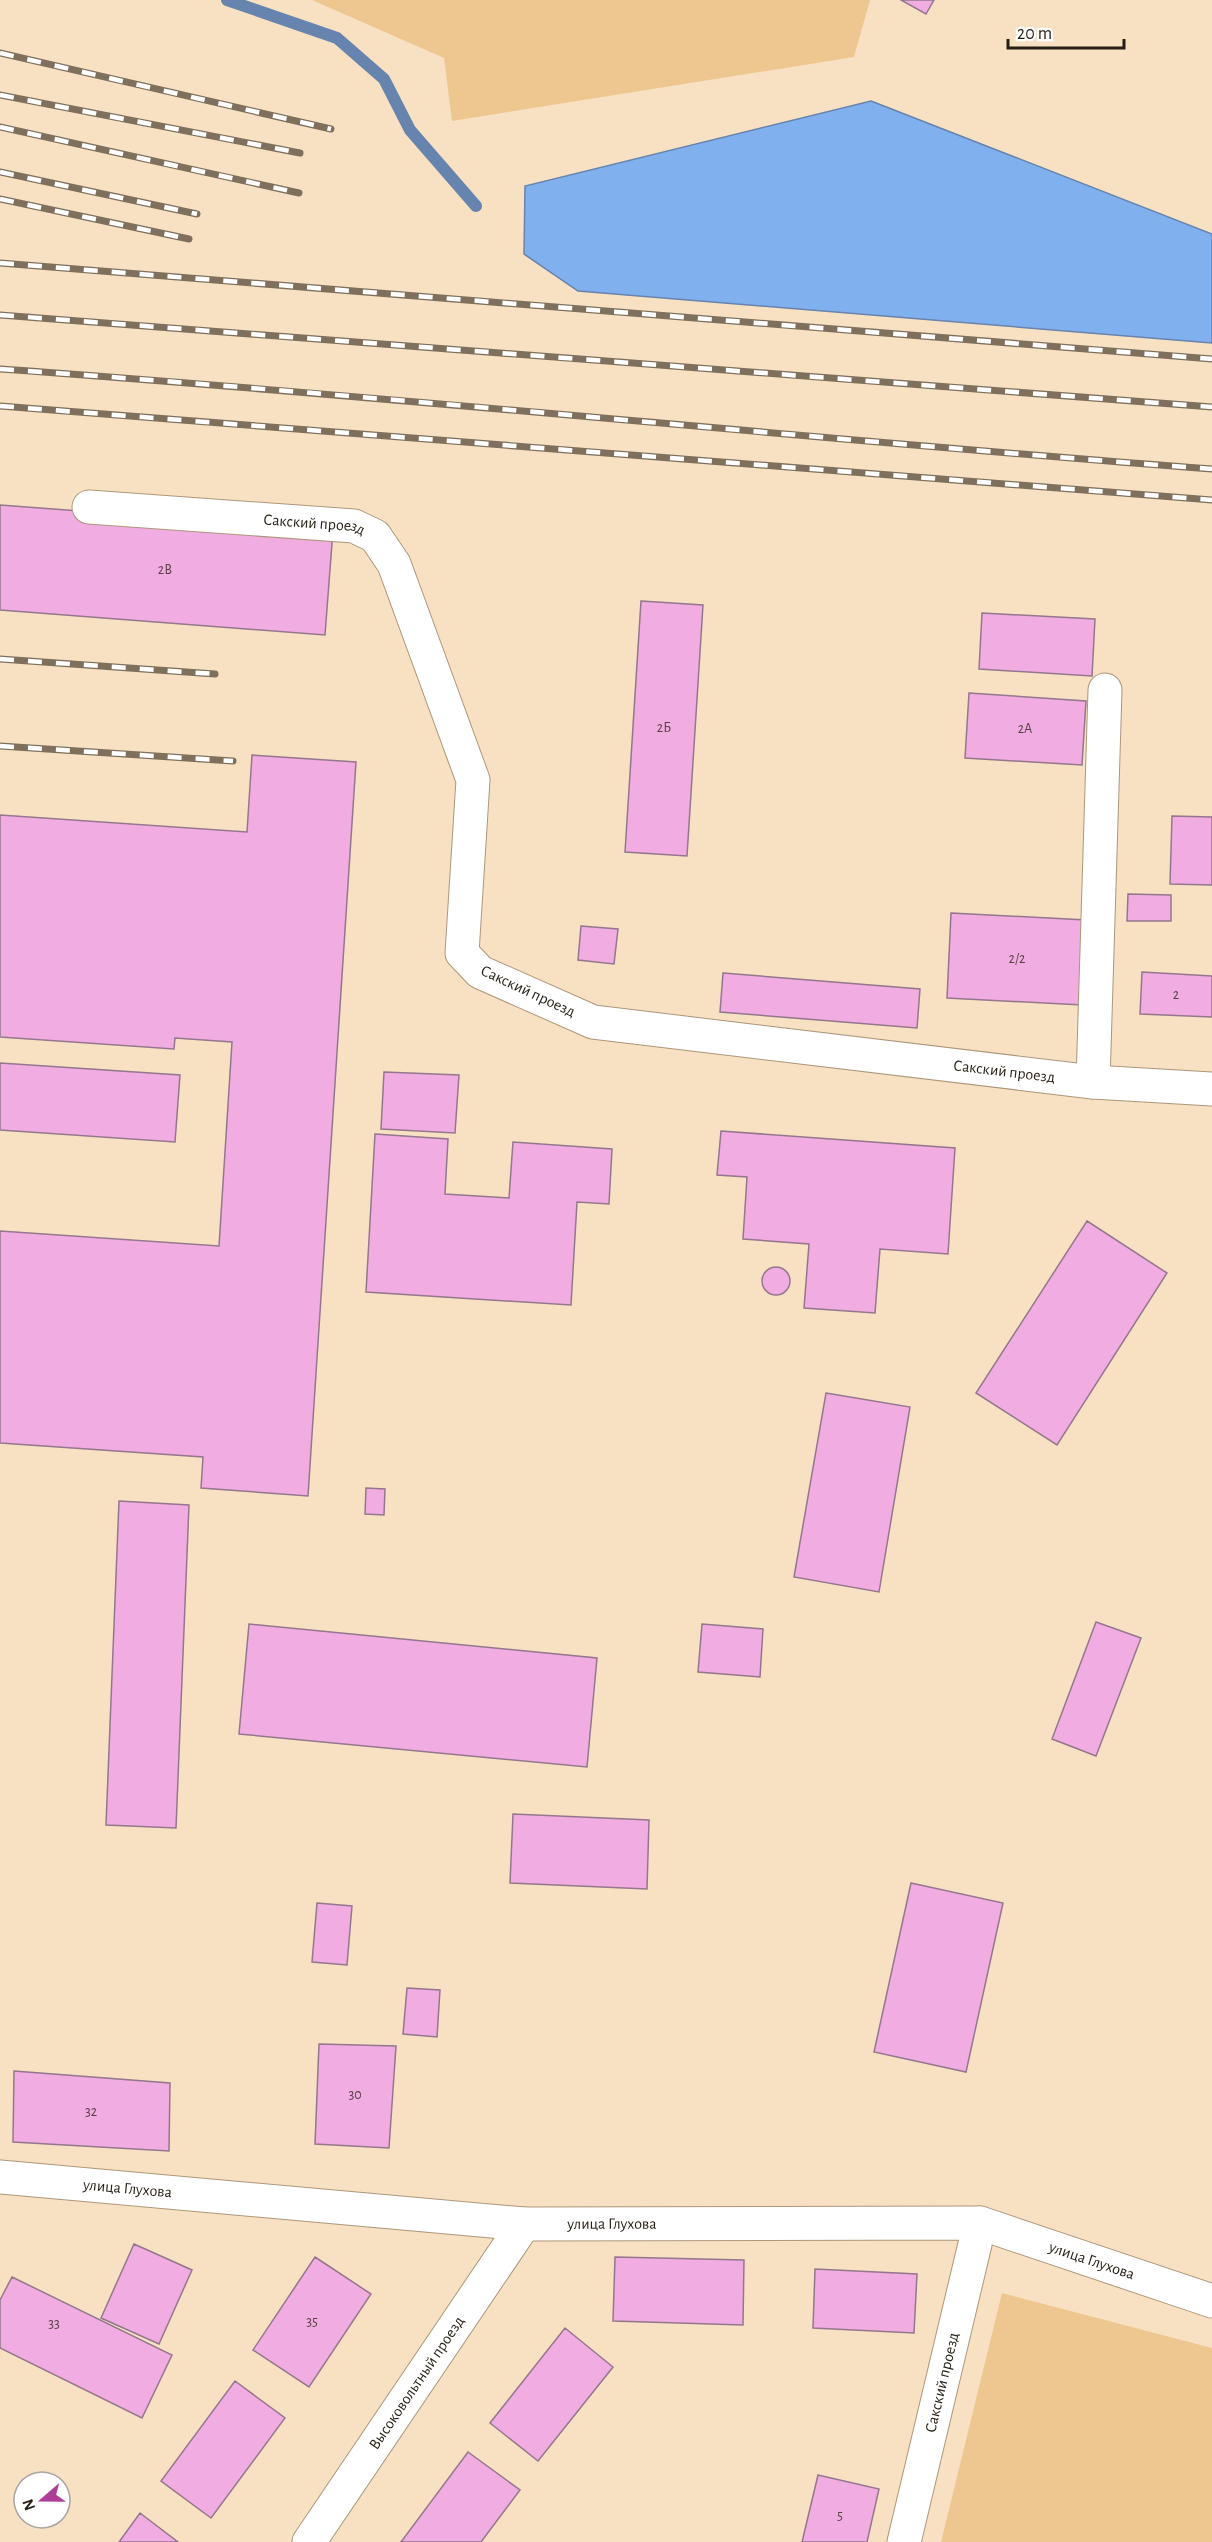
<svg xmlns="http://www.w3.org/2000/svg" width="1212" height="2542" viewBox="0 0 1212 2542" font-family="'Alegreya Sans',sans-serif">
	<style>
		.green { fill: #eec790 }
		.water { fill: #81b0ef; stroke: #6684ad; stroke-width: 1.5 }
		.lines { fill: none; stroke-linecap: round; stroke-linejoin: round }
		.stream { stroke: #6684ad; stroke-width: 12 }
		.building { fill: #f1ace1; stroke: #94778d; stroke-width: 1.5 }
		.minor-casing { stroke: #ac977b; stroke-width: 35 }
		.minor { stroke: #fff; stroke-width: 33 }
		.rail-casing { stroke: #7e705d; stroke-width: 7 }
		.rail { stroke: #fff; stroke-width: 4.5; stroke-dasharray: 14; stroke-linecap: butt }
		.labels { text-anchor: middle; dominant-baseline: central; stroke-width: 4.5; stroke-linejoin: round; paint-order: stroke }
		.number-label { font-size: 14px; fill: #594246 }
		.street-label { font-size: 16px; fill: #261e13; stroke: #fff }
	</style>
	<rect width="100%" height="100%" fill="#f8e1c3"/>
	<path class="green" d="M312,0h558l-16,57 -402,64 -8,-63z
		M1002,2293l210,55v194h-271z"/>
	<path class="water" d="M871,101l341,133v109l-634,-52 -54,-37 1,-68z"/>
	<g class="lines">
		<path class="stream" d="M227,0l110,38 47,41 26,51 66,76"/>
	</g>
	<path class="building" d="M901,0h33l-8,14z
		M0,505l333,25 -8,105 -325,-25z
		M641,601l62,4 -16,251 -62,-4z
		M982,613l113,6 -3,57 -113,-7z
		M969,693l117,8 -4,64 -117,-7z
		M252,755l104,7 -48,734 -107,-8 2,-31 -203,-14v-212l219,15 13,-204 -57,-4 -1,11 -174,-12v-222l247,17z
		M1172,816l40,1v68l-42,-1z
		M1128,894l43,1v26h-44z
		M951,913l135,7 -4,85 -135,-7z
		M581,926l37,3 -4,35 -36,-4z
		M1142,972l70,4v41l-72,-3z
		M723,973l197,16 -3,39 -197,-16z
		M0,1063l180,12 -5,67 -175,-12z
		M384,1072l75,3 -4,58 -74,-4z
		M721,1131l234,17 -7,106 -68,-5 -5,64 -71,-5 5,-64 -66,-5 4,-62 -30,-2z
		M375,1134l73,5 -3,55 64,4 4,-56 99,7 -3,55 -32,-2 -6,103 -205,-13z
		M1087,1221l80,52 -110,172 -81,-52z
		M762 1281a14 14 0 1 1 28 0a14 14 0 1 1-28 0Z
		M826,1393l84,14 -31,185 -85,-15z
		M366,1488l19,1 -1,26 -19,-1z
		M119,1501l70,4 -13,323 -70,-3z
		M1096,1622l45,16 -45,118 -44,-17z
		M249,1624l348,34 -10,109 -348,-33z
		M702,1624l61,5 -3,48 -62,-5z
		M513,1814l136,6 -2,69 -137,-6z
		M911,1883l92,20 -37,169 -92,-20z
		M317,1903l35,3 -5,59 -35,-3z
		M407,1988l33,2 -3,47 -34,-3z
		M319,2044l77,2 -7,102 -74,-4z
		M14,2071l156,12 -1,68 -156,-9z
		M134,2244l58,26 -33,74 -58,-26z
		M315,2257l56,37 -62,93 -56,-37z
		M615,2257l129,3 -1,65 -130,-4z
		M815,2269l102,5 -3,59 -101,-5z
		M12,2277l160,78 -30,63 -142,-70v-48z
		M565,2328l48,39 -75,94 -48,-38z
		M235,2381l50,37 -74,100 -50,-37z
		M468,2452l52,38 -39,52h-80z
		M818,2475l61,14 -12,53h-65z
		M140,2513l38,29h-59z"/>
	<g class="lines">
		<defs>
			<g id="minor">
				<path id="s1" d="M89,507l265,19 21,10 19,28 79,216 -11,173 18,19 113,50 500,60 119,7"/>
				<path d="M1093,1082l12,-392"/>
				<path id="s2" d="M0,2177l524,47 456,-1 232,78"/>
				<path id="s3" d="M309,2542l215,-318"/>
				<path id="s4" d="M904,2542l76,-319"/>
			</g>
		</defs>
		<use href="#minor" class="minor-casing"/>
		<use href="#minor" class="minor"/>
		<defs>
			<path id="rail" d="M0,53l331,76
				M0,95l300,58
				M0,127l299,66
				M0,172l197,42
				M0,199l189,40
				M0,263l1212,96
				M0,315l1212,92
				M0,369c404,28 808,70 1212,100
				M0,406l1212,94
				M0,659l215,15
				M0,746l233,15"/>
		</defs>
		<use href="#rail" class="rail-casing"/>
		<use href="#rail" class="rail"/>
	</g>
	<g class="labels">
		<g class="number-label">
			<text x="165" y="570">2В</text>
			<text x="664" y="728">2Б</text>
			<text x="1025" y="729">2А</text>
			<text x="1017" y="959">2/2</text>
			<text x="1176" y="995">2</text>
			<text x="355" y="2095">30</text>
			<text x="91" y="2112">32</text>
			<text x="312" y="2322">35</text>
			<text x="54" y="2324">33</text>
			<text x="840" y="2516">5</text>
		</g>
		<g class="street-label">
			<text stroke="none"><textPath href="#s1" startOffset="226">Сакский проезд</textPath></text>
			<text transform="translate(528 991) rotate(25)">Сакский проезд</text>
			<text stroke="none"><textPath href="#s1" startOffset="1290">Сакский проезд</textPath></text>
			<text stroke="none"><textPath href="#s2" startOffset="128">улица Глухова</textPath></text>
			<text stroke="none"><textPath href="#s2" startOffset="614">улица Глухова</textPath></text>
			<text stroke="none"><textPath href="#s2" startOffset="1100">улица Глухова</textPath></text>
			<text stroke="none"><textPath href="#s3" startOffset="192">Высоковольтный проезд</textPath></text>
			<text stroke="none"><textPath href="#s4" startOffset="164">Сакский проезд</textPath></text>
		</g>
	</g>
	<g transform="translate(42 2500) rotate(250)"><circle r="28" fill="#ffffff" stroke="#a8a5a1" stroke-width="1.5"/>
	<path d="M0-4.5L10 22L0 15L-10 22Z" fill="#ae3d98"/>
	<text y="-9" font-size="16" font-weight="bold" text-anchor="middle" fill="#261e13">N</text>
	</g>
	<path d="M1008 39v9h116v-9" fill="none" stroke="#261e13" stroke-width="3"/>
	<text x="1017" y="39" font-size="18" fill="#261e13" stroke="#ffffff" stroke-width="4.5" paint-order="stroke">20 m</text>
</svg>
